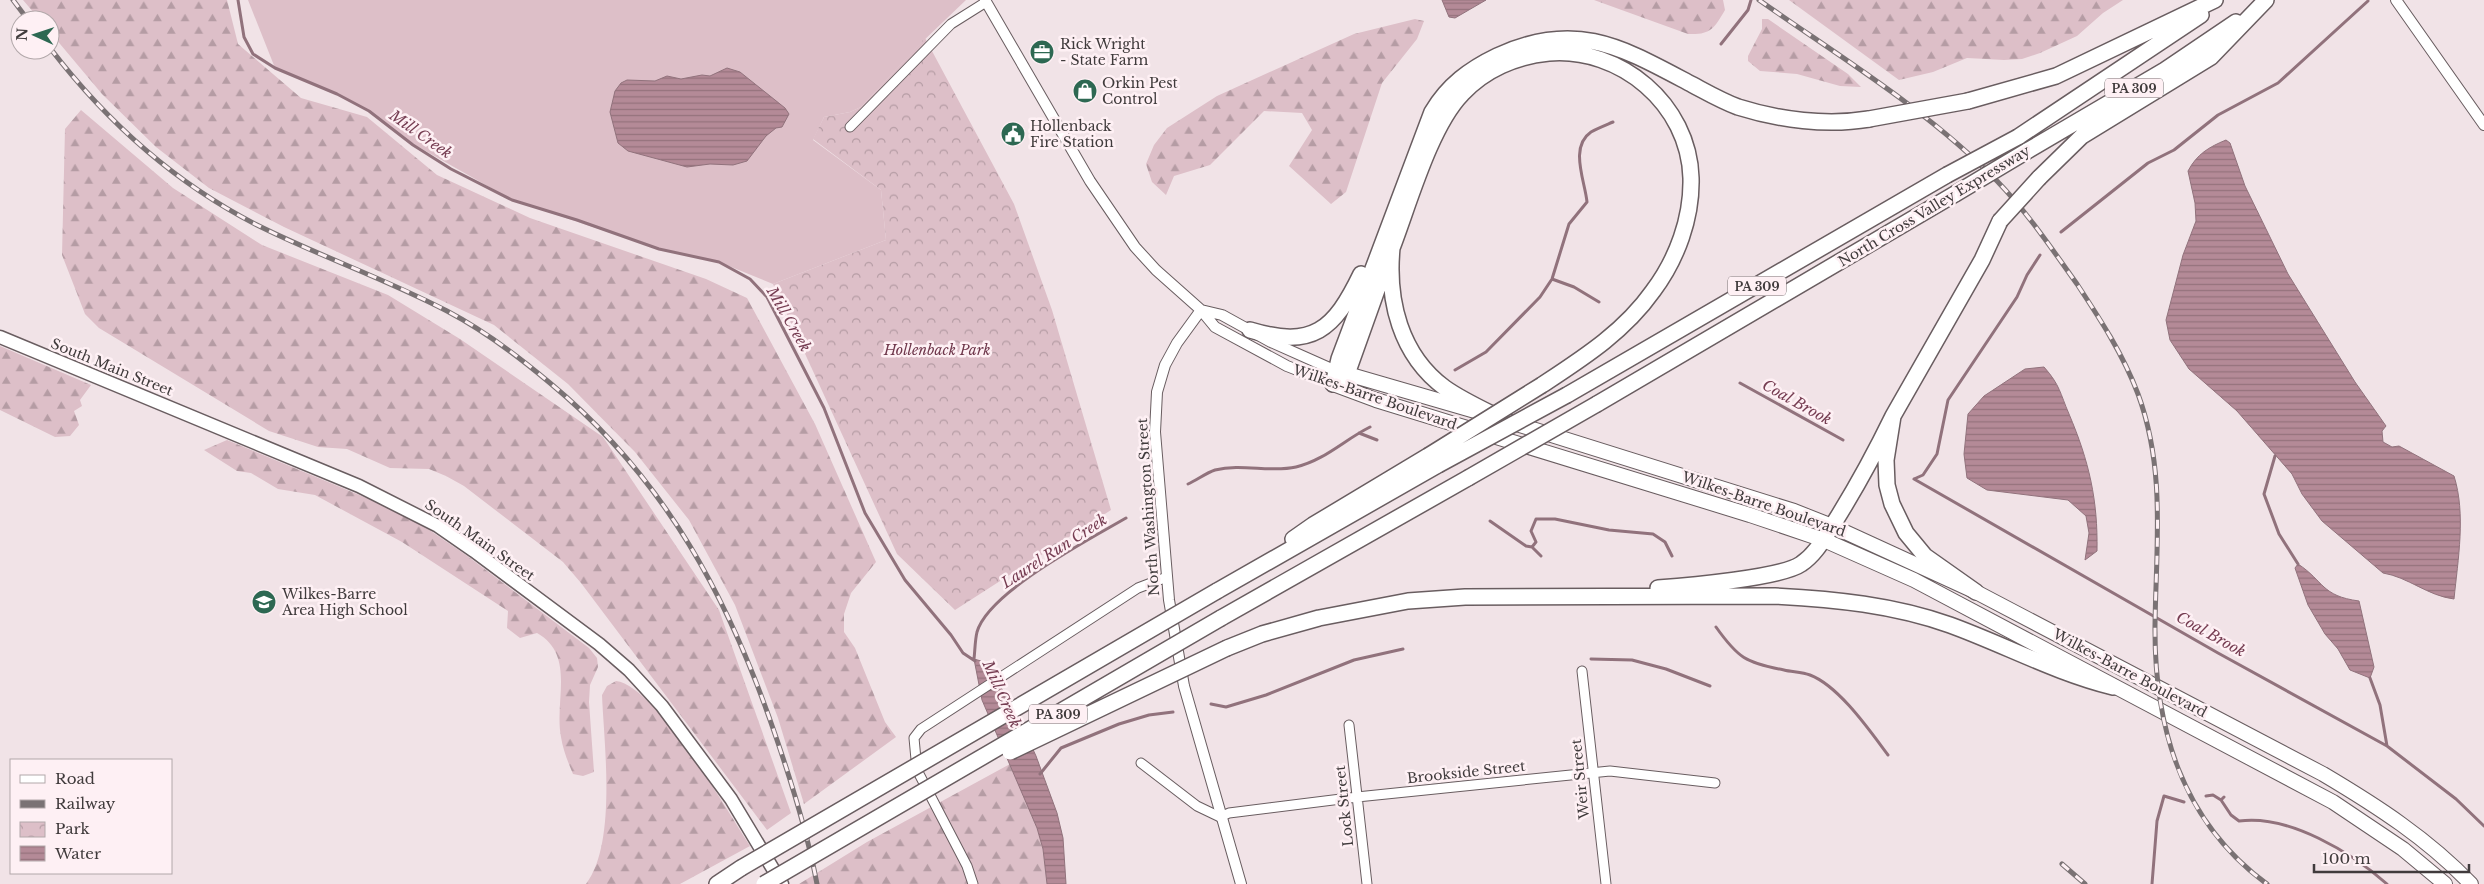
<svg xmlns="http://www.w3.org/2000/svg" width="2484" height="884" viewBox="0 0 2484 884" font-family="'Libre Baskerville',serif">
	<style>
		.grass { fill: #ddbfc8 }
		.forest { fill: url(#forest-firs) }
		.park { fill: url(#park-crowns) }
		.water { fill: url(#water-rules); stroke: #91727c }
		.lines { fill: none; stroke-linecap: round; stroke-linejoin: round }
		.stream { stroke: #91727c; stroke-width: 3 }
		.minor-casing { stroke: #695d60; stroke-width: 11 }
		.tertiary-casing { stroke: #695d60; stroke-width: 12 }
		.secondary-casing { stroke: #695d60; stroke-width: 15 }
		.primary-casing { stroke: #695d60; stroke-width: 16 }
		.motorway-casing { stroke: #695d60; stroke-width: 18 }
		.minor { stroke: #fff; stroke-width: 9 }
		.tertiary { stroke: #fff; stroke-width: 10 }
		.secondary { stroke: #fff; stroke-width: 12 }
		.primary { stroke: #fff; stroke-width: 14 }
		.motorway { stroke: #fff; stroke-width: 15 }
		.rail-casing { stroke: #7a7274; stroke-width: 5 }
		.rail { stroke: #fef0f4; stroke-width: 3; stroke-dasharray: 9; stroke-linecap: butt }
		.motorway-bridge-casing { stroke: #695d60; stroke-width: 18; stroke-linecap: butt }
		.motorway-bridge { stroke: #fff; stroke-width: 15 }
		.labels { text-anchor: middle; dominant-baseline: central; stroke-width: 5; stroke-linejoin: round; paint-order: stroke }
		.shield { fill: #fef0f4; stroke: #797173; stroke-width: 1 }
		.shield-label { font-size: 12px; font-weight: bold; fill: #403b3c }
		.poi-label { font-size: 14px; fill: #403b3c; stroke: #fef0f4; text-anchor: start }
		.street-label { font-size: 14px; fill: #403b3c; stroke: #fef0f4 }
		.park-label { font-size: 14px; font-style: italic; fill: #6f374b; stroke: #fef0f4 }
		.water-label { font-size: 15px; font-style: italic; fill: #763d52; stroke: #fef0f4 }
	</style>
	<defs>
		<pattern id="forest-firs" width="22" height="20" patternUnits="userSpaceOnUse" patternTransform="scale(1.25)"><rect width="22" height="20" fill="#ddbfc8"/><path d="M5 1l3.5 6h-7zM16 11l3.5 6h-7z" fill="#b59ca4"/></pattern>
		<pattern id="park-crowns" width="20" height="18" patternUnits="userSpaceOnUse" patternTransform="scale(1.25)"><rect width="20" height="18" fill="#ddbfc8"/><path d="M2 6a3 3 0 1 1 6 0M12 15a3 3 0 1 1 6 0" fill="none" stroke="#b59ca4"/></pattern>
		<pattern id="water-rules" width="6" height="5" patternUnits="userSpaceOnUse" patternTransform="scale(1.25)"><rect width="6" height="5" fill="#b48a97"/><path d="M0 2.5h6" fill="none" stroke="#94727c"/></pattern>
	</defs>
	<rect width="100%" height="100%" fill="#f1e3e7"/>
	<path class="grass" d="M248,0h718l-46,44 -59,63 -11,5 -26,5 -11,23 68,50 5,50 -113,44 -54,-22 -60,-13 -147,-49 -104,-59 -39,-30 -32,-17 -62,-26z"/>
	<path class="forest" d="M23,0h204l11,44 63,54 66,19 70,58 93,43 176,61 41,19 68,126 61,138 -25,31 -7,21v18l11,16 30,74 11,15 -92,67 -26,-86 -43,-113 -46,-85 -54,-68 -67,-68 -74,-59 -210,-98 -75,-39 -53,-41 -54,-53 -52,-62v-12h-10z
		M1594,0h129l2,10c-11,19 -15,25 -37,24z
		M1789,0h334l-20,13 -26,23 -37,17 -18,6 -18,1 -37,-2 -34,14 -34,8z
		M1415,19l9,2 -7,18 -35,44 -36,109 -15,12 -42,-38 23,-36 -10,-17 -38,-2 -54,54 -36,11 -8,19 -14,-13 -6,-18 8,-19 13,-17 50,-32 137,-62z
		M1762,19h6l80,55 13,13 -21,-1 -43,-12 -37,-3 -12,-10v-5l14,-27z
		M81,110l92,78 89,57 126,50 72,44 143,98 116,173 72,203 -24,17 -186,-247 -18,-21 -99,-76 -18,-10 -17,-7 -39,-1 -43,-19 -29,-2 -49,-16 -170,-103 -14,-14 -23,-59 3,-126z
		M0,346l91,39 -11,15 2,6 -8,5 5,14 -9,11 -15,1 -55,-27z
		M227,440l154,64 41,21 44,30 123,93 8,10 1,9 -8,18 -1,17 5,70 -11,4 -10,-2c-5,-12 -10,-24 -12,-37 -7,-36 15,-82 -24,-104l-17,5 -13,-10 1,-17 -106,-69 -87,-47 -37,-6 -27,-16 -14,-2 -33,-21z
		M616,681c39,4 112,131 134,165l-70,38h-94c31,-41 18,-139 16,-189l5,-9z
		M1010,764l27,64 6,21 4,35h-248l68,-42z"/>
	<path class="park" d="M925,38l89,166 38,106 59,200 -156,100 -58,-56 -124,-270 113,-44 -5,-50 -68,-51 11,-22 26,-5 11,-5z"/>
	<path class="water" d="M1442,0h44l-31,18 -6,-1z
		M727,68l13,4 45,36 4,6 -7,13 -6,1 -10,8 -19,25 -14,4 -23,-1 -23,3 -59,-16 -10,-8 -8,-31 5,-21 6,-8 6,-3 28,1 12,-5 14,3 21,-4 8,1z
		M2226,140l4,3 15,43 43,88 67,108 31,44 -4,5 1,11 9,5 7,-1 55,30c12,38 4,83 0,123 -26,-3 -46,-22 -71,-26l-61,-52 -20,-27 -10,-20 -55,-63 -48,-42 -19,-29 -4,-20 17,-65 13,-34 -1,-18 -7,-32c9,-17 21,-24 38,-31z
		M2044,367c16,18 16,26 25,47 20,47 29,86 28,137l-12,9 4,-27 -3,-17 -18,-16 -81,-10 -20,-12 -3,-24 4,-40 16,-18 41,-27z
		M2298,564c26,17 23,32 61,37l15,66 -4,11 -20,-8 -12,-21 -13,-15 -17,-29 -13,-37z
		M974,659l7,2 30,40 25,55 21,57 6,25 3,46h-19l-4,-35 -6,-21 -55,-128z"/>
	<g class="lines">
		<path class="stream" d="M238,0l6,37 9,17 22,14 62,26 32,17 44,34 38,24 61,31 65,20 82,29 60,13 31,17 17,18 57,111 41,105 40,67 46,55 12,18 12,8
			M1721,44l27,-34 3,-10
			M2061,232l87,-69 26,-13 44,-35 60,-32 90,-82
			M1552,279l22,8 25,15
			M1455,370l31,-18 54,-55 12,-18 17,-55 18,-22c-2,-21 -18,-55 4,-70 7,-4 15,-7 22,-10
			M1740,383l103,57
			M1359,433l18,7
			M2275,456l-11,38 15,40 19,30
			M1914,479l304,174 169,93 69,53 28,27
			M1914,479l9,-4 14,-21 11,-54 69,-103 10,-22 13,-20
			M1188,484c9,-4 18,-11 27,-14 27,-7 55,3 81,-3 29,-7 48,-27 74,-40
			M1490,521l36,25 6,1 4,-5 -5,-11 5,-12h19l54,11 44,4 12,8 7,14
			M1532,547l9,9
			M1716,627c22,31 30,36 68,43 8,2 18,2 26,5 29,11 60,56 78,80
			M974,659c1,-9 1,-19 3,-27 11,-40 113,-93 149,-114
			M1591,659l41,1 34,9 44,17
			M2370,678l10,27 7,41
			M1211,704l15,3 40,-12 88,-35 49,-11
			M1040,774l21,-26 58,-24 30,-9 24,-3
			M2206,796l7,-1 8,5 3,-3
			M2221,800l10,15 8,6c50,-7 113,32 148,63
			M2152,884l5,-63 7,-25 20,6"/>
		<defs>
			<path id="minor" d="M850,127l101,-103 35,-22
				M1582,671l24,213
				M1349,725l18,159
				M1141,763l56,43 23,11 9,-4 128,-16 253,-26 105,12
				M973,884l-6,-18 -50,-96 -3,-32 7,-9 217,-141 29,-11"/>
			<path id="tertiary" d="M985,0l105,181 45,66 21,23 45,40 14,17 72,39 46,18
				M2396,0l88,125
				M1201,310l-24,33 -12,22 -8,27 -2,40 14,168 15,86 57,198
				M1201,310l21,5 49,27 63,28"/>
			<path id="secondary" d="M0,337l359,149 79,40 36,25 125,93 30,26 33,36 69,93 51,85"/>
			<path id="primary" d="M1337,371l145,42
				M1333,384l43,16 374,115 74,25 90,40 419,222 70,47 42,35
				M1507,421l287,90 38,15 144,66 347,182c54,32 105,65 148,110"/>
			<path id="motorway" d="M1968,101l88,-25 159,-76
				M2018,137l183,-122
				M2027,151l138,-81 71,-48
				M2039,178l43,-42 129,-79 55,-57
				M1250,330c63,19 84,0 111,-56
				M1333,384l6,-25 93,-247c16,-27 38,-43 65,-56 80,-37 126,-8 196,29 15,8 29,16 45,22 41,13 89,19 131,12
				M1333,384l14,-10 40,-112
				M1567,395l380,-220
				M1597,404l358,-210
				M1502,419c-20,-10 -40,-19 -57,-31 -45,-33 -58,-88 -53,-140 17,-44 38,-121 70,-154 22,-24 54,-38 87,-41 71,-6 140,51 142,125 1,40 -14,81 -38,113 -29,41 -70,67 -111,94
				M1293,539l20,-14 115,-69
				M1658,588c28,-2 123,-10 143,-24 15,-10 23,-26 33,-41 22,-35 41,-70 59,-107
				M1217,591l221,-126
				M1976,592l-51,-36 -19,-23 -14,-29 -5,-19 -1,-25 7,-44 89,-156 18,-39
				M1221,618l247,-140
				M1227,648l35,-14 57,-16 89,-17 57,-4 310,-1c59,3 119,9 175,29 55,20 106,48 163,62
				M717,884l24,-16"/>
		</defs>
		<use href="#minor" class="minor-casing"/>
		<use href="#tertiary" class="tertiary-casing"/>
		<use href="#secondary" class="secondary-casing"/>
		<use href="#primary" class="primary-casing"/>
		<use href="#motorway" class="motorway-casing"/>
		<use href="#minor" class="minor"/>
		<use href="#tertiary" class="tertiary"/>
		<use href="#secondary" class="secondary"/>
		<use href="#primary" class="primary"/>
		<use href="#motorway" class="motorway"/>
		<defs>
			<path id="rail" d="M13,0l15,20
				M1759,0c81,57 169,110 238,181 30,31 55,68 80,103 23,35 46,70 61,110 28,76 18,152 17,231 -1,102 26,196 112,259
				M50,48c56,73 125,135 207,177 62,31 129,54 190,86 38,20 71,45 103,72 116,96 180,217 227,357 16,47 31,96 40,144
				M2062,864l23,20"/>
		</defs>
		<use href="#rail" class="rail-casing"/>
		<use href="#rail" class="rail"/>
		<defs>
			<path id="motorway-bridge" d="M1869,119l99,-18
				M1947,175l71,-38
				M1955,194l72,-43
				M2000,221l39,-43
				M1428,456l114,-71
				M1438,465l129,-70
				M1468,478l129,-74
				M1010,752l217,-104
				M741,868l476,-277
				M764,884l457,-266"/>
		</defs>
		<use href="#motorway-bridge" class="motorway-bridge-casing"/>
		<use href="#motorway-bridge" class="motorway-bridge"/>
	</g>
	<defs>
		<symbol id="office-disc" viewBox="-11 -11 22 22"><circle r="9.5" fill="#2d6852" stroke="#fef0f4"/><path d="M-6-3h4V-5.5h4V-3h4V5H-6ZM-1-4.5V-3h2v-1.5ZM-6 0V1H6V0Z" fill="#fff"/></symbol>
		<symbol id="shop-disc" viewBox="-11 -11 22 22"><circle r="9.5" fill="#2d6852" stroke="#fef0f4"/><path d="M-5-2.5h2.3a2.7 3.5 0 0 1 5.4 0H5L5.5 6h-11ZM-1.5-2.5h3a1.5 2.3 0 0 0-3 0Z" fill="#fff"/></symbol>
		<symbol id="civic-disc" viewBox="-11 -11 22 22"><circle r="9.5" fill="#2d6852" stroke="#fef0f4"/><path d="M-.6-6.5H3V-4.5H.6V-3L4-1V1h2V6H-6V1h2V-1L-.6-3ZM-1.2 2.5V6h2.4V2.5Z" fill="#fff"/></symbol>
		<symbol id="school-disc" viewBox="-11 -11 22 22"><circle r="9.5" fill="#2d6852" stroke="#fef0f4"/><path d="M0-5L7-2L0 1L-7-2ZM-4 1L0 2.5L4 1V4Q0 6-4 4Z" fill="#fff"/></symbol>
	</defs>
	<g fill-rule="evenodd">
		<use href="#office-disc" x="1028" y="38" width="28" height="28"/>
		<use href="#shop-disc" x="1071" y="77" width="28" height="28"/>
		<use href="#civic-disc" x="999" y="120" width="28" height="28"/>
		<use href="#school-disc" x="250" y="588" width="28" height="28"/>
	</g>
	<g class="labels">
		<g class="shield">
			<rect x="2105" y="78.5" width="58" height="19" rx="4"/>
			<rect x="1728" y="276.5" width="58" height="19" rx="4"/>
			<rect x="1029" y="704.5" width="58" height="19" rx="4"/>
		</g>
		<g class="shield-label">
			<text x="2134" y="88">PA 309</text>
			<text x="1757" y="286">PA 309</text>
			<text x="1058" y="714">PA 309</text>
		</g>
		<g class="poi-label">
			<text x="1060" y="44">Rick Wright<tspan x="1060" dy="16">- State Farm</tspan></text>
			<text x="1102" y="83">Orkin Pest<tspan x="1102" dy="16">Control</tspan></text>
			<text x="1030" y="126">Hollenback<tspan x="1030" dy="16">Fire Station</tspan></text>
			<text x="282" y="594">Wilkes-Barre<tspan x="282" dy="16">Area High School</tspan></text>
		</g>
		<g class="street-label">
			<text transform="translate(1934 206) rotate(-31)">North Cross Valley Expressway</text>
			<text transform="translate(112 367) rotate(22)">South Main Street</text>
			<text transform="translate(1375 397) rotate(19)">Wilkes-Barre Boulevard</text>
			<text transform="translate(1764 504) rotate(19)">Wilkes-Barre Boulevard</text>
			<text transform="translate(1148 507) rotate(-94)">North Washington Street</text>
			<text transform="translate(480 540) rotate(35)">South Main Street</text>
			<text transform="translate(2130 673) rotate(28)">Wilkes-Barre Boulevard</text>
			<text transform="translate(1466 772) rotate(-6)">Brookside Street</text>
			<text transform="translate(1580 779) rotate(-96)">Weir Street</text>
			<text transform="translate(1344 806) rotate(-96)">Lock Street</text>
		</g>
		<g class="park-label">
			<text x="937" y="350">Hollenback Park</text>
		</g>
		<g class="water-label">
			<text transform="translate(421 134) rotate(35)">Mill Creek</text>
			<text transform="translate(789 319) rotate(60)">Mill Creek</text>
			<text transform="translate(1797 402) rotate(29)">Coal Brook</text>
			<text transform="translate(1054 551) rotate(-33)">Laurel Run Creek</text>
			<text transform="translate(2211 634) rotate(29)">Coal Brook</text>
			<text transform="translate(1002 694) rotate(66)">Mill Creek</text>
		</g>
	</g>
	<rect x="10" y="759" width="162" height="115" fill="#fef0f4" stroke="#b2a8aa"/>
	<rect x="20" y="775" width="25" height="8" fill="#ffffff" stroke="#b2a8aa"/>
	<text x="55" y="784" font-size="15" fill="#403b3c">Road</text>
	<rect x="20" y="800" width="25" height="8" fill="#7a7274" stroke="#b2a8aa"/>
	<text x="55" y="809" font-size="15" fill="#403b3c">Railway</text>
	<rect x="20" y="822" width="25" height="15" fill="url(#park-crowns)" stroke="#b2a8aa"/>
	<text x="55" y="834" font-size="15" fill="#403b3c">Park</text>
	<rect x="20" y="846" width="25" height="15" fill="url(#water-rules)" stroke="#b2a8aa"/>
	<text x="55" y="859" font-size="15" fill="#403b3c">Water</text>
	<g transform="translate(35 35) rotate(273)"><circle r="24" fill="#fef0f4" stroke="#b2a8aa"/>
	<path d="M0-4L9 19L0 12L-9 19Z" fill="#2d6852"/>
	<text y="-8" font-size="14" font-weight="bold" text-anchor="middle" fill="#403b3c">N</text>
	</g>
	<path d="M2314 864v8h155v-8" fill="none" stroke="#403b3c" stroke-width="2.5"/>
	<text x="2322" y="864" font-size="15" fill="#403b3c" stroke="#fef0f4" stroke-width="4" paint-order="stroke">100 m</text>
</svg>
